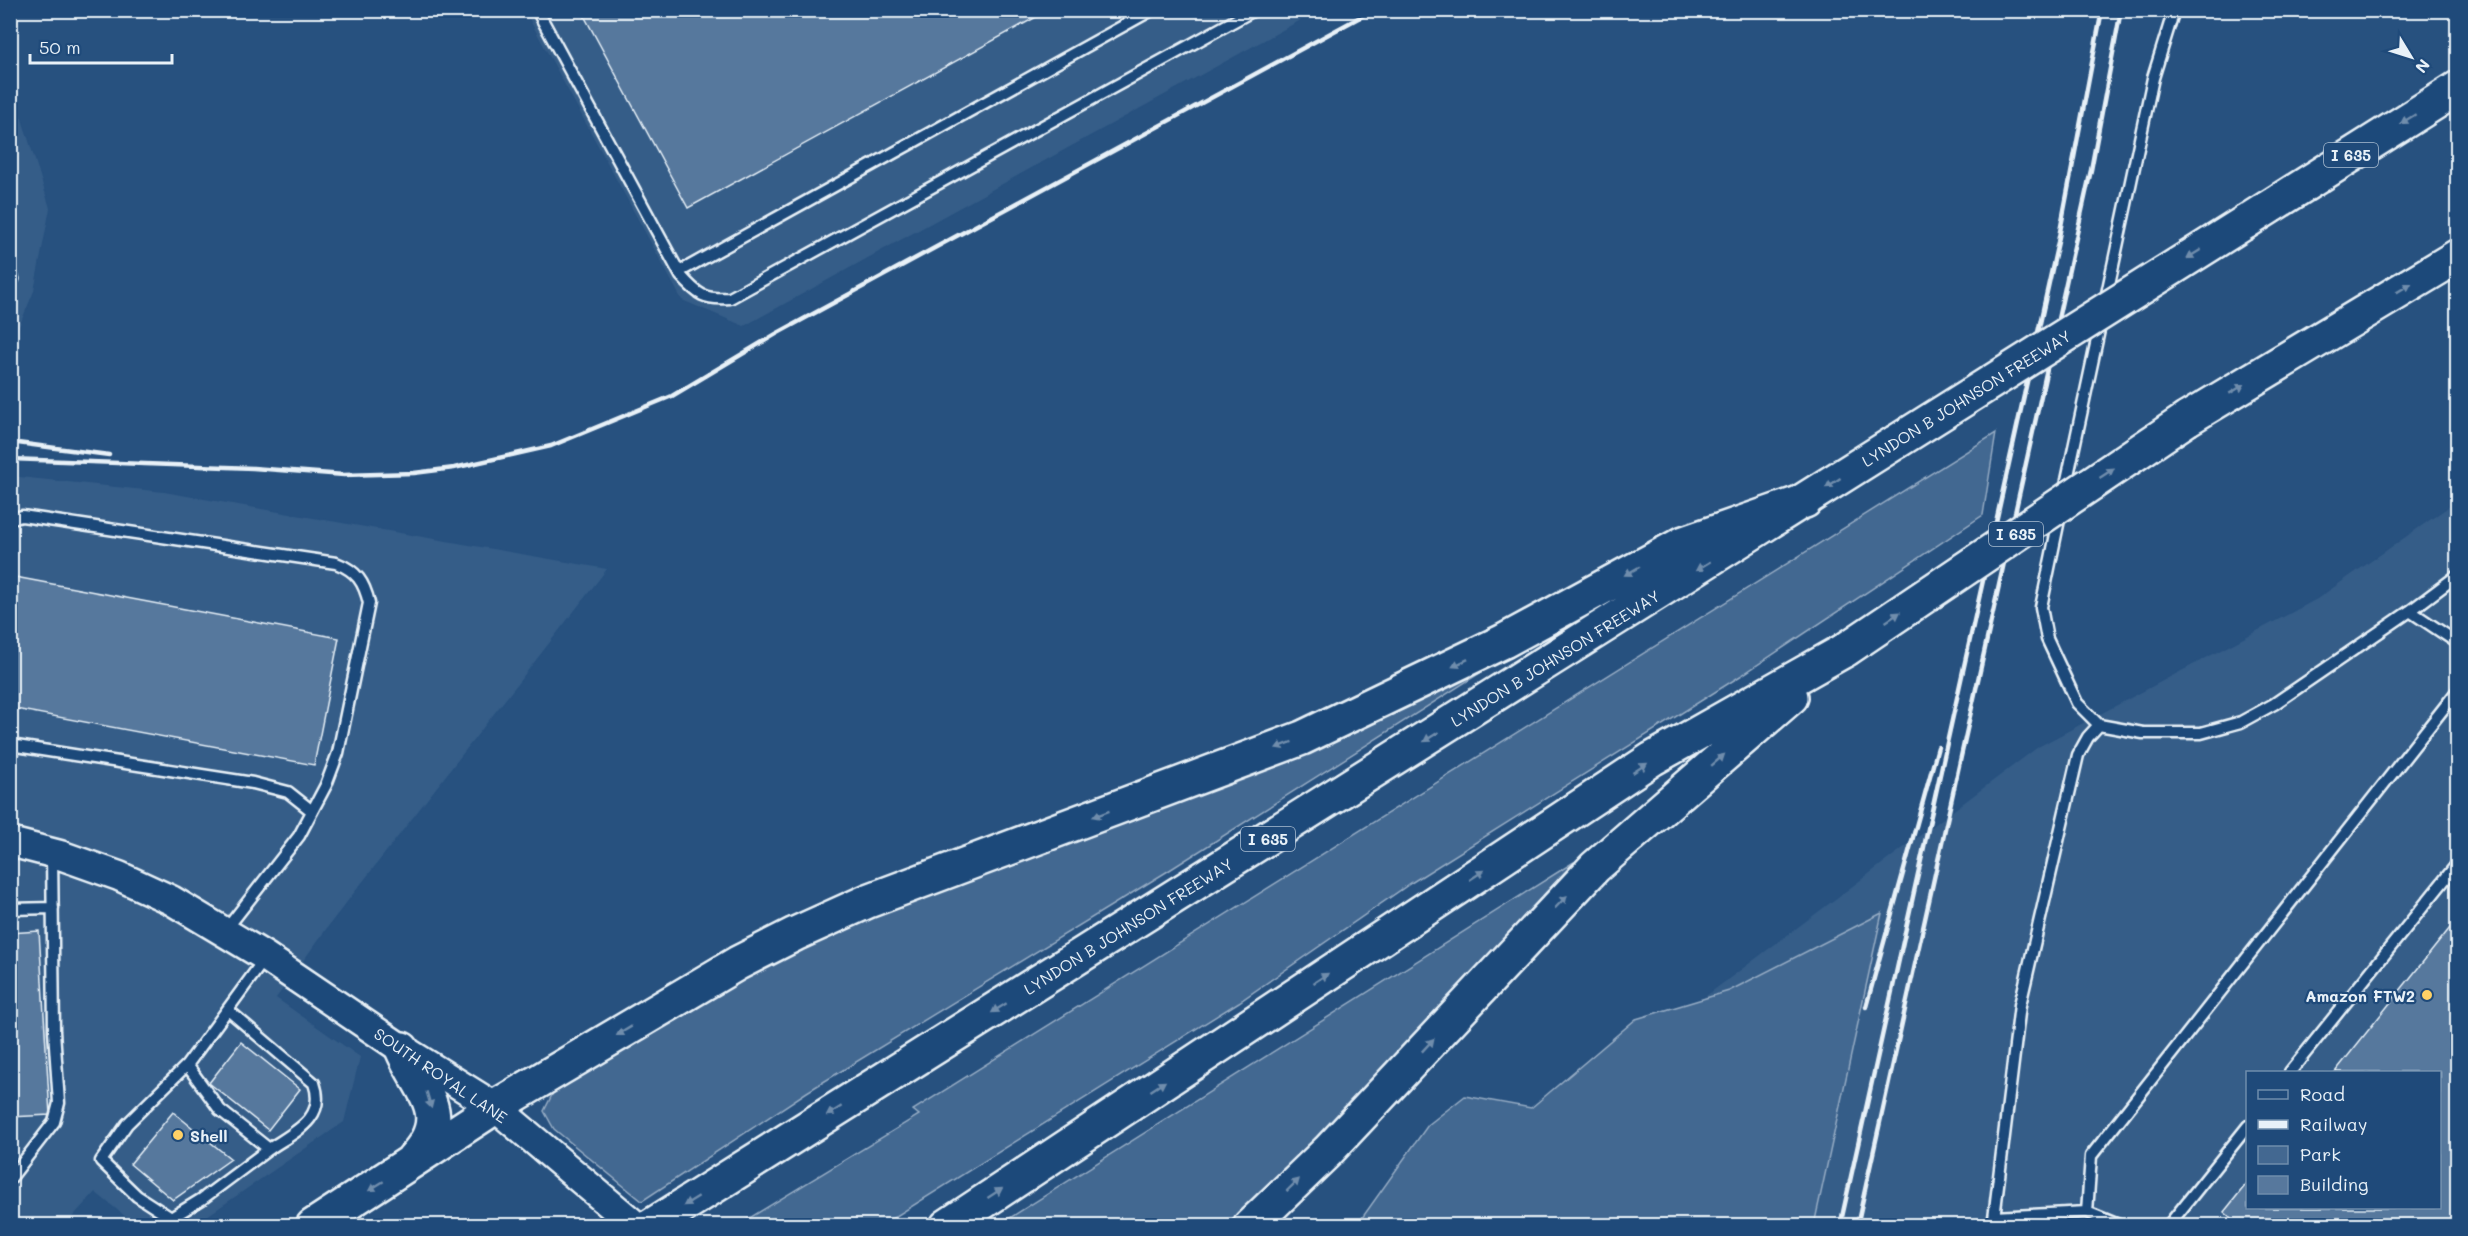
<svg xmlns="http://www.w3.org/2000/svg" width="2468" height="1236" viewBox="0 0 2468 1236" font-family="Mali,sans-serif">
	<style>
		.built { fill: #355d88; fill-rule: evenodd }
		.green { fill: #436891; stroke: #96acc4; stroke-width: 1.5 }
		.building { fill: #57789d; stroke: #e8f1f8; stroke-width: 1.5 }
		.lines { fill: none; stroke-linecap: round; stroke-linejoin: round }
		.service-casing { stroke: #e8f1f8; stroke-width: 15 }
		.secondary-casing { stroke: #e8f1f8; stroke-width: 33 }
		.motorway-casing { stroke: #e8f1f8; stroke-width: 38 }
		.service { stroke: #1f4a7a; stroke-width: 10 }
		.secondary { stroke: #1f4a7a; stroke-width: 28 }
		.motorway { stroke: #1f4a7a; stroke-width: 33 }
		.rail { stroke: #e8f1f8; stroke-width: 4.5 }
		.motorway-bridge-casing { stroke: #e8f1f8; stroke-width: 38; stroke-linecap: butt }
		.motorway-bridge { stroke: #1f4a7a; stroke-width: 33 }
		.oneway { fill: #6f8dac }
		.poi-dot { fill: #ffd166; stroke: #1f4a7a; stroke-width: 2 }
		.labels { text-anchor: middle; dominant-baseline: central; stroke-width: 4.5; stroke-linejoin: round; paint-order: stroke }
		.shield { fill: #1f4a7a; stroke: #acbfd2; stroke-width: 1.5 }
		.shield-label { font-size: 15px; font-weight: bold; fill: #e8f1f8 }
		.street-label { font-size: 16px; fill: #e8f1f8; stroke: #1f4a7a }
		.poi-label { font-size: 16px; font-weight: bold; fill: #e8f1f8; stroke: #1f4a7a; text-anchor: end }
	</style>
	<rect width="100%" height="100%" fill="#27517f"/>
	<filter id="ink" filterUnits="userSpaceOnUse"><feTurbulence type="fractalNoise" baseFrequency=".0167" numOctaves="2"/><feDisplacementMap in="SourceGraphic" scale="12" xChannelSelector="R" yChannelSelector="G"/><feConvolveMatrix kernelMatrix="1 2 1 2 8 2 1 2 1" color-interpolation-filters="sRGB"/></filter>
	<g filter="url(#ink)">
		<path class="built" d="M525,11h792l-573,315 -62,-26z
			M10,81l40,127 -16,83 -19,45 -4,1z
			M10,476l154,16 443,77 -275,352 -56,77 84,59 -16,65 -150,103h-58l-41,-33 -30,33h-54z
			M2457,501v724l-1058,1 639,-479 279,-148zM2248,1072h192v136h-192z"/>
		<path class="green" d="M1996,433l-13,82 -241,160 -331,208 -172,119 -357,223h-144l181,-110 -6,-5z
			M1476,664l4,9 -312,198 -361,221 -165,109 -88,-72 -10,-18 10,-20 171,-109 111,-58z
			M1574,862l-276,299 -73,64 -228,1z
			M1882,913l-68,312h-457l71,-100 37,-29 66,12 105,-89 93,-28z"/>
		<path class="building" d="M581,10h468l-361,198z
			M10,576l329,62 -25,127 -304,-57z
			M2458,918v308h-217l-17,-14 24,-30v26h192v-136h-105z
			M39,931l11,184 -40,2v-184z
			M241,1042l59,47 -32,41 -59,-47z
			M173,1112l58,47 -58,41 -43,-36z"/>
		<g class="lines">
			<defs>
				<path id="service" d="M537,10l144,266c17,19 23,24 49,22l524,-288
					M679,272l473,-262
					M10,273l3,6 -3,4
					M2105,303l48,-225 21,-68
					M2064,494l37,-173
					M2060,515l-19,92 6,32 30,64 22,22 44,8h58l40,-11 33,-18 136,-93 48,32
					M10,519l12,-3 314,47c21,8 28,19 33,40l-31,150 -12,32 -27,51 -75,96
					M2410,611l48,-36
					M10,745l243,38 35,9 24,19
					M10,909l43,-1
					M228,1010l86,73c13,36 -20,49 -45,66
					M187,1065l33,45 49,39 -67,50 -31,19 -34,-22 -36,-35 26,-37 60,-59 79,-108
					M2290,1072l168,-209
					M10,1179l44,-57 5,-19 -5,-72 -2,-178
					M2087,1212l4,-56 367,-466
					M1994,1217l93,-5 34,14
					M1993,1226l27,-221 58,-250 10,-18 11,-12
					M2168,1226l80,-100"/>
				<path id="secondary" d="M10,842l50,13 59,21 52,24 95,57 136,92 93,58 141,119"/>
				<path id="motorway" d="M2244,223l214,-135
					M2187,419l271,-163
					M402,1049c18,43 53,65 11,110
					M313,1226l182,-119 243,-144 57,-29 73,-33 434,-163 202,-97 180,-98 121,-42
					M651,1226l1245,-784
					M947,1226l705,-467 193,-109
					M1250,1226l78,-75 267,-284 196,-170"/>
			</defs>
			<use href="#service" class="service-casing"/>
			<use href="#secondary" class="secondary-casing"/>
			<use href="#motorway" class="motorway-casing"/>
			<use href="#service" class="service"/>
			<use href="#secondary" class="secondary"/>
			<use href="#motorway" class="motorway"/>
			<path class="rail" d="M10,442l99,13
				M10,459l243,9 91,7 70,-2 40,-5 97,-22 121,-50 104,-62 597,-324
				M1866,1007l72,-260
				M1840,1226l218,-984 44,-232
				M1857,1226l234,-1056 30,-160"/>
			<defs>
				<path id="motorway-bridge" d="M1896,442l348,-219
					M1845,650l342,-231"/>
			</defs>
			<use href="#motorway-bridge" class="motorway-bridge-casing"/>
			<use href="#motorway-bridge" class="motorway-bridge"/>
		</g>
		<defs><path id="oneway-solid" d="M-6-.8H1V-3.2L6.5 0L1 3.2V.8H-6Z" transform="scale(1.5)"/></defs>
		<g class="oneway">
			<use href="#oneway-solid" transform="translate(2408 119) rotate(148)"/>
			<use href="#oneway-solid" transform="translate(2194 254) rotate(148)"/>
			<use href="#oneway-solid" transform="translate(2404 288) rotate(-31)"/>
			<use href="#oneway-solid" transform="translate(2237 389) rotate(-31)"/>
			<use href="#oneway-solid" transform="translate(2107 473) rotate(-34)"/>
			<use href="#oneway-solid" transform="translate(1833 483) rotate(147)"/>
			<use href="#oneway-solid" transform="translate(1703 566) rotate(148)"/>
			<use href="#oneway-solid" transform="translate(1632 571) rotate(151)"/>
			<use href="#oneway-solid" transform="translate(1893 617) rotate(-34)"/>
			<use href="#oneway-solid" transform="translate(1460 663) rotate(154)"/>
			<use href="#oneway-solid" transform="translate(1431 737) rotate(148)"/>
			<use href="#oneway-solid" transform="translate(1284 745) rotate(159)"/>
			<use href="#oneway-solid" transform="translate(1718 760) rotate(-41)"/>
			<use href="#oneway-solid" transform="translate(1640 768) rotate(-33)"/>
			<use href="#oneway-solid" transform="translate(1101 814) rotate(160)"/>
			<use href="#oneway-solid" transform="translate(1477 875) rotate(-33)"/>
			<use href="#oneway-solid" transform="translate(1561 902) rotate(-46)"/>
			<use href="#oneway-solid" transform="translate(1321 978) rotate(-33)"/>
			<use href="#oneway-solid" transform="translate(999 1008) rotate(148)"/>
			<use href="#oneway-solid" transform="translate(624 1031) rotate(149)"/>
			<use href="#oneway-solid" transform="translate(1428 1045) rotate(-47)"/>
			<use href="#oneway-solid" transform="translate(1158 1086) rotate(-33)"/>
			<use href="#oneway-solid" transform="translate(429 1100) rotate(74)"/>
			<use href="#oneway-solid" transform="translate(834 1111) rotate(148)"/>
			<use href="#oneway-solid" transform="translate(1293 1185) rotate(-44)"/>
			<use href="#oneway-solid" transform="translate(376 1186) rotate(148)"/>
			<use href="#oneway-solid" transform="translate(995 1193) rotate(-33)"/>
			<use href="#oneway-solid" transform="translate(691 1201) rotate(148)"/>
		</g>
	</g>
	<g class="poi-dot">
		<circle cx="2427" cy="995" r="6"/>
		<circle cx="178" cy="1135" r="6"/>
	</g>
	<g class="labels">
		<g class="shield">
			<rect x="2324" y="143" width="54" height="24" rx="4.5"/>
			<rect x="1989" y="522" width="54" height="24" rx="4.5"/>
			<rect x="1241" y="827" width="54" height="24" rx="4.5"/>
		</g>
		<g class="shield-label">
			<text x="2351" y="155">I 635</text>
			<text x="2016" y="534">I 635</text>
			<text x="1268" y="839">I 635</text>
		</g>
		<g class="street-label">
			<text transform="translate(1966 398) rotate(-32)">LYNDON B JOHNSON FREEWAY</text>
			<text transform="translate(1555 658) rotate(-32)">LYNDON B JOHNSON FREEWAY</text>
			<text transform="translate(1128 926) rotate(-32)">LYNDON B JOHNSON FREEWAY</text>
			<text transform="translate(441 1075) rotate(34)">SOUTH ROYAL LANE</text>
		</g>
		<g class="poi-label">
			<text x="2415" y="995">Amazon FTW2</text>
			<text x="190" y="1135" text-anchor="start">Shell</text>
		</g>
	</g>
	<rect width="2468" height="1236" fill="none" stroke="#1f4a7a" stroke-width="36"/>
	<rect x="18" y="18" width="2432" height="1200" fill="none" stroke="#e8f1f8" stroke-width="2" filter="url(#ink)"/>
	<rect x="2246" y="1071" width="195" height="138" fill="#1f4a7a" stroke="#6f8dac" stroke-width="1.5"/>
	<rect x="2258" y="1090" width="30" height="9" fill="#1f4a7a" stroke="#6f8dac" stroke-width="1.5"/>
	<text x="2300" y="1101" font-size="18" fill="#e8f1f8">Road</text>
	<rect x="2258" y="1120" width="30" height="9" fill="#e8f1f8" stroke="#6f8dac" stroke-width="1.5"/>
	<text x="2300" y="1131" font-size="18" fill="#e8f1f8">Railway</text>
	<rect x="2258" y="1146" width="30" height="18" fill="#436891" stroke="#6f8dac" stroke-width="1.5"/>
	<text x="2300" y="1161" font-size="18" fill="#e8f1f8">Park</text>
	<rect x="2258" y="1176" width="30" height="18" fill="#57789d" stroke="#6f8dac" stroke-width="1.5"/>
	<text x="2300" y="1191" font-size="18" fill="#e8f1f8">Building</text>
	<g transform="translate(2411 57) rotate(128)" stroke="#1f4a7a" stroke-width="4.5" paint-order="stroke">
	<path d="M0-4.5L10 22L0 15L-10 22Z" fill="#e8f1f8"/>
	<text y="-9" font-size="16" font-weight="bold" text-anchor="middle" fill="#e8f1f8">N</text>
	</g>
	<path d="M30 54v9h142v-9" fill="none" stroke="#e8f1f8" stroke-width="3"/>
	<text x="39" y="54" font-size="18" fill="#e8f1f8" stroke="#1f4a7a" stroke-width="4.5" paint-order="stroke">50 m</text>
</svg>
